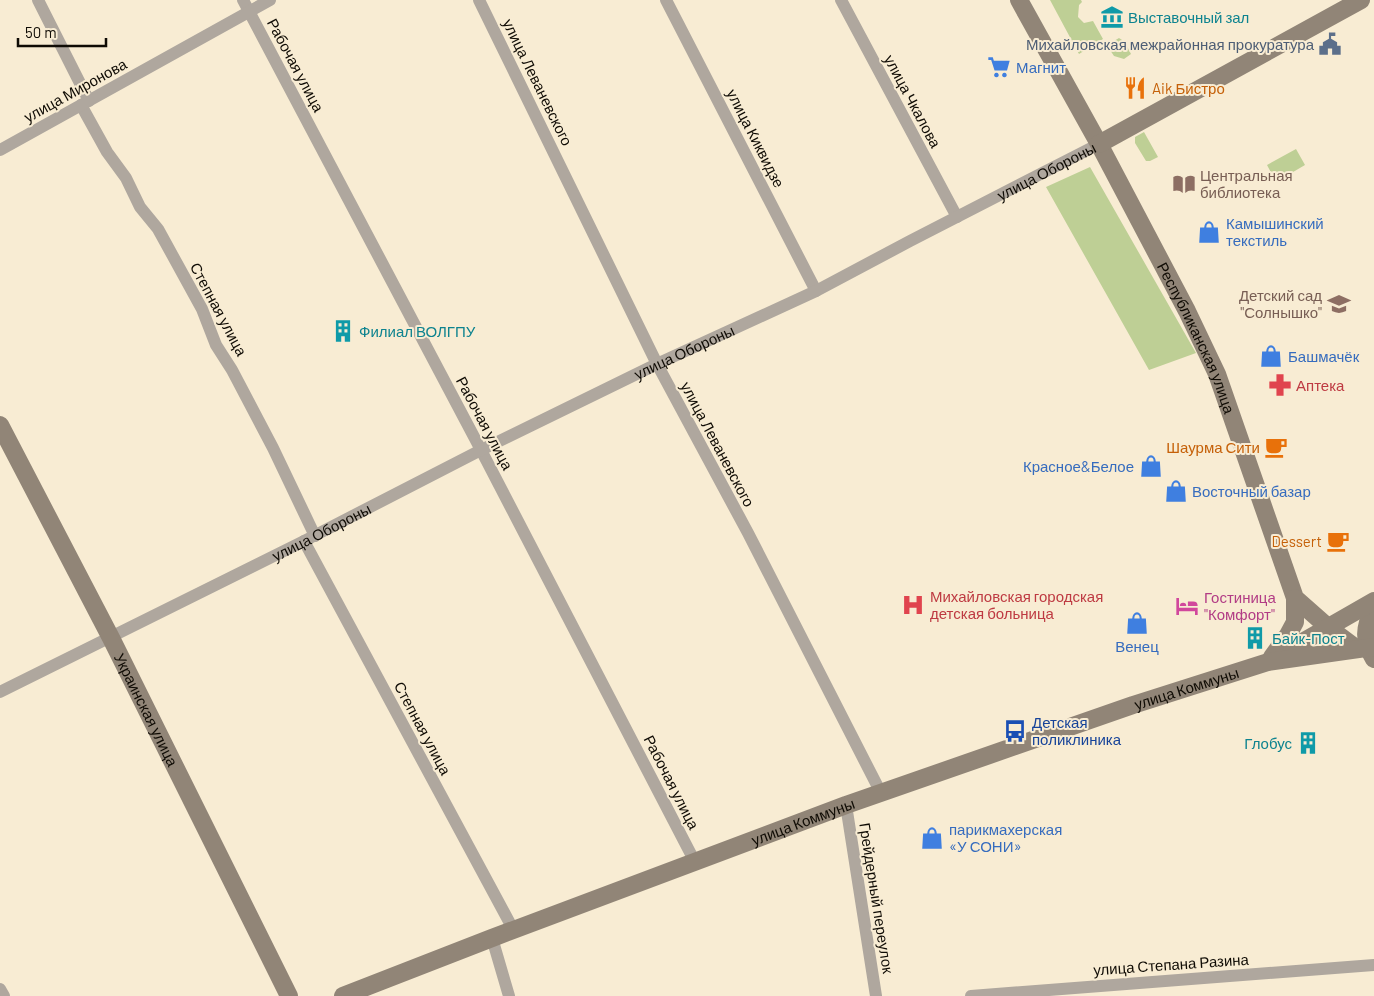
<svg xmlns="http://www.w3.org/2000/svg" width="1374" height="996" viewBox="0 0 1374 996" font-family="Barlow,sans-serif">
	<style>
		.green { fill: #becf95 }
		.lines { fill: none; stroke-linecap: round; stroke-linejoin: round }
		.street { stroke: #afa79e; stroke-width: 12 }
		.secondary { stroke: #918577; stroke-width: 18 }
		.labels { text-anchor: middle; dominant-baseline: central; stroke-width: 4; stroke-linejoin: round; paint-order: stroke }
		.culture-label { font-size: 15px; fill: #0d838f; stroke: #f8ecd3; text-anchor: start }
		.service-label { font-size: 15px; fill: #4e5e75; stroke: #f8ecd3; text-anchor: end }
		.street-label { font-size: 15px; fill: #0f0b04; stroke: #f8ecd3 }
		.shop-label { font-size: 15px; fill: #366cbe; stroke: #f8ecd3; text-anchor: start }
		.food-label { font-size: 15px; fill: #c56008; stroke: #f8ecd3; text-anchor: end }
		.education-label { font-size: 15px; fill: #785e54; stroke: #f8ecd3; text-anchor: start }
		.health-label { font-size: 15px; fill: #be3a42; stroke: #f8ecd3; text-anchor: start }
		.hotel-label { font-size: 15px; fill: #b23c85; stroke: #f8ecd3; text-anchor: start }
		.transit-label { font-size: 15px; fill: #164399; stroke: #f8ecd3; text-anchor: start }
	</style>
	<rect width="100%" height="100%" fill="#f8ecd3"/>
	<path class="green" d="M1050,0h31l1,2 -3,3 -1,12 6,6 9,-2 10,18 -24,15z
		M1119,38l6,4 6,12 -7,5 -10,-3 -6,-9 1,-3z
		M1144,132l14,25 -8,4h-4l-11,-18v-6z
		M1296,149l9,16 -29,17 -9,-17z
		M1090,167l106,186 -47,17 -103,-183z"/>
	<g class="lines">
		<g class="street">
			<path d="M38,0l51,101"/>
			<path d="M243,0l238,450 214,412"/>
			<path d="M479,0l178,364 91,169 133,260"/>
			<path d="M666,0l150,291"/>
			<path d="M841,0l116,217"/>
			<path d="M81,105l26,47 19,26 14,29 18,22 44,80 14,36 16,25 41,78 42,88"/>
			<path d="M0,150l270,-150"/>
			<path d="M304,541l209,388"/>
			<path id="s1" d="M0,692l304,-151 177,-91 176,-86 159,-73 94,-50 189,-97"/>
			<path d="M846,805l30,191"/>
			<path d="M492,938l17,58"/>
			<path d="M0,989l4,7"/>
			<path d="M971,996l403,-31"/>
		</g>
		<g class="secondary">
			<path id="s2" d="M1019,0l80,144 88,167 30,63 78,224 34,30 28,21"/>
			<path d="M1099,144l262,-144"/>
			<path id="s3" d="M0,425l111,213 178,358"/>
			<path d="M1374,608c-10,19 -11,33 0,51"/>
			<path d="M1278,656l96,-55"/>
			<path d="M1272,657l16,-22 7,-13v-24"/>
			<path id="s4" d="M343,996l149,-58 354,-133 287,-100 135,-43 106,-15"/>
		</g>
	</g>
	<defs>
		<symbol id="museum-bare" viewBox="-9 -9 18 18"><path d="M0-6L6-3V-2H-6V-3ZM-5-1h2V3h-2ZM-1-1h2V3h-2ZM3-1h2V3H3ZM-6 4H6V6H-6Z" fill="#0f9aa8" stroke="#f8ecd3" stroke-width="2.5" paint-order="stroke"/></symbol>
		<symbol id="civic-bare" viewBox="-9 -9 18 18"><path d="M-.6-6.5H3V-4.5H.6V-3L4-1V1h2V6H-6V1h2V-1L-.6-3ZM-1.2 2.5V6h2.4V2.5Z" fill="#5c6f8a" stroke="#f8ecd3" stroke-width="2.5" paint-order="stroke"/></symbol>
		<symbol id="supermarket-bare" viewBox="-9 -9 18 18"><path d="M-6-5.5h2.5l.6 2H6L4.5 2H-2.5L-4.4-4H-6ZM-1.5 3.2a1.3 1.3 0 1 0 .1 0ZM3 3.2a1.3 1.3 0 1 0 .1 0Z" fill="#3f7fe0" stroke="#f8ecd3" stroke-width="2.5" paint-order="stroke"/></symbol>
		<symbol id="restaurant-bare" viewBox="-9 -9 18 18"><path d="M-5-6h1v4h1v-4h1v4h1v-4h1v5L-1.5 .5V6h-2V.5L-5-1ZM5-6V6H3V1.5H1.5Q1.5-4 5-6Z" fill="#e8710a" stroke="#f8ecd3" stroke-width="2.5" paint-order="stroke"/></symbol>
		<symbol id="library-bare" viewBox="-9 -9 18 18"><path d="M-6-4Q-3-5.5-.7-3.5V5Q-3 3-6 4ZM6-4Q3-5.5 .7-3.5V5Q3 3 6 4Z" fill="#8d6e63" stroke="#f8ecd3" stroke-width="2.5" paint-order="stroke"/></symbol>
		<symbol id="shop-bare" viewBox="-9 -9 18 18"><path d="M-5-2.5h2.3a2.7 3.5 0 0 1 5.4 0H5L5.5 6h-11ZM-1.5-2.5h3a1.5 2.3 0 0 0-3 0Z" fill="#3f7fe0" stroke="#f8ecd3" stroke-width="2.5" paint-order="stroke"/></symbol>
		<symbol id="school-bare" viewBox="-9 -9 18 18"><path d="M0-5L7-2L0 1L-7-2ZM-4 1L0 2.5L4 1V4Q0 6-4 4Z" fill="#8d6e63" stroke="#f8ecd3" stroke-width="2.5" paint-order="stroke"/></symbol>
		<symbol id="building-bare" viewBox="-9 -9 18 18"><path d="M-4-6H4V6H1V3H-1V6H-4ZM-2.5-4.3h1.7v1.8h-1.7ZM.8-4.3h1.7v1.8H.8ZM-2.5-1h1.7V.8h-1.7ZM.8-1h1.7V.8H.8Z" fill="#0f9aa8" stroke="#f8ecd3" stroke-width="2.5" paint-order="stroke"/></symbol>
		<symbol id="pharmacy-bare" viewBox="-9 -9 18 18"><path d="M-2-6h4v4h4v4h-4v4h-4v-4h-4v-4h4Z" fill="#e0444e" stroke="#f8ecd3" stroke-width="2.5" paint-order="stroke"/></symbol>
		<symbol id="cafe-bare" viewBox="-9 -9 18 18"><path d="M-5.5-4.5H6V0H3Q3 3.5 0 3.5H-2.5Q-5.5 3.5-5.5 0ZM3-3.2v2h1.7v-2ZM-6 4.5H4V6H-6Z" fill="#e8710a" stroke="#f8ecd3" stroke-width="2.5" paint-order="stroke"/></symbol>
		<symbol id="hospital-bare" viewBox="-9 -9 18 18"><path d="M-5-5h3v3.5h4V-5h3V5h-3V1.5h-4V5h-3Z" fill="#e0444e" stroke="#f8ecd3" stroke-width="2.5" paint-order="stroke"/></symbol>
		<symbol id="hotel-bare" viewBox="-9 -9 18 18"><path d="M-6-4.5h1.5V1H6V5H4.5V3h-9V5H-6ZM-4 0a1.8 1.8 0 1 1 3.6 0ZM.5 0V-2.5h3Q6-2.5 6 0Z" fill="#d1479c" stroke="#f8ecd3" stroke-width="2.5" paint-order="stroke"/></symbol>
		<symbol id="bus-bare" viewBox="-9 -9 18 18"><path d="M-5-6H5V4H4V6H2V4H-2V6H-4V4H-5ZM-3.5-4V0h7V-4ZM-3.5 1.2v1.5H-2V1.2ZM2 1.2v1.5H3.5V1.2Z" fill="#1a4fb4" stroke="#f8ecd3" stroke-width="2.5" paint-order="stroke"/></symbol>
	</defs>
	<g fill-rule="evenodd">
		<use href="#museum-bare" x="1096" y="1" width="32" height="32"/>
		<use href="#civic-bare" x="1314" y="28" width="32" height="32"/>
		<use href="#supermarket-bare" x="983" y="51" width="32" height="32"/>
		<use href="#restaurant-bare" x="1119" y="72" width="32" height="32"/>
		<use href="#library-bare" x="1168" y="168" width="32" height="32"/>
		<use href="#shop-bare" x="1193" y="216" width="32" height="32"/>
		<use href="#school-bare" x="1323" y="288" width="32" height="32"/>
		<use href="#building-bare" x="327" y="315" width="32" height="32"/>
		<use href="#shop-bare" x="1255" y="340" width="32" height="32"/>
		<use href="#pharmacy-bare" x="1264" y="369" width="32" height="32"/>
		<use href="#cafe-bare" x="1260" y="431" width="32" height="32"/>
		<use href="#shop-bare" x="1135" y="450" width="32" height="32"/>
		<use href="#shop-bare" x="1160" y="475" width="32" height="32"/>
		<use href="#cafe-bare" x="1322" y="525" width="32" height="32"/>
		<use href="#hospital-bare" x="897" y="589" width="32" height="32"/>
		<use href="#hotel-bare" x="1171" y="590" width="32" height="32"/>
		<use href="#shop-bare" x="1121" y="607" width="32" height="32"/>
		<use href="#building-bare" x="1239" y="622" width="32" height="32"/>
		<use href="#bus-bare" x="999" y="715" width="32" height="32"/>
		<use href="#building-bare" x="1292" y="727" width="32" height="32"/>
		<use href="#shop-bare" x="916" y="822" width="32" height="32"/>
	</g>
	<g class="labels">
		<g class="culture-label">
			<text x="1128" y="17">Выставочный зал</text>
			<text x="359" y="331">Филиал ВОЛГПУ</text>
			<text x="1272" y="638">Байк-Пост</text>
			<text x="1292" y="743" text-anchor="end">Глобус</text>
		</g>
		<g class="service-label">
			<text x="1314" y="44">Михайловская межрайонная прокуратура</text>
		</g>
		<g class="street-label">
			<text transform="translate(296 65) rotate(62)">Рабочая улица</text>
			<text transform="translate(538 82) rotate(64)">улица Леваневского</text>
			<text transform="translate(75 90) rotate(-29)">улица Миронова</text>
			<text transform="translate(913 101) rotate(62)">улица Чкалова</text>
			<text transform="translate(756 138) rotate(63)">улица Киквидзе</text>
			<text stroke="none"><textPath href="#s1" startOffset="1169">улица Обороны</textPath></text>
			<text transform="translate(219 309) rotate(62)">Степная улица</text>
			<text stroke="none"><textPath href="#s2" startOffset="382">Республиканская улица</textPath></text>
			<text stroke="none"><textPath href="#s1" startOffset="764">улица Обороны</textPath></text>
			<text transform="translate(485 423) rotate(62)">Рабочая улица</text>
			<text transform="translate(718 444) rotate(62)">улица Леваневского</text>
			<text stroke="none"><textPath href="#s1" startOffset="359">улица Обороны</textPath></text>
			<text stroke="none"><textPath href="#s4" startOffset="898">улица Коммуны</textPath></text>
			<text stroke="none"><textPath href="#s3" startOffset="320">Украинская улица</textPath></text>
			<text transform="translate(423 728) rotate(62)">Степная улица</text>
			<text transform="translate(672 782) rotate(63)">Рабочая улица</text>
			<text stroke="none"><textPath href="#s4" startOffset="492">улица Коммуны</textPath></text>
			<text transform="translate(877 898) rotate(81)">Грейдерный переулок</text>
			<text transform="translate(1171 964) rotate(-4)">улица Степана Разина</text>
		</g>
		<g class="shop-label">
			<text x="1016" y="67">Магнит</text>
			<text x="1226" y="223">Камышинский<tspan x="1226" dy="17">текстиль</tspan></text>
			<text x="1288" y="356">Башмачёк</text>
			<text x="1134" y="466" text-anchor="end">Красное&amp;Белое</text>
			<text x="1192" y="491">Восточный базар</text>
			<text x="1137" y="646" text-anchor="middle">Венец</text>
			<text x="949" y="829">парикмахерская<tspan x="949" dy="17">«У СОНИ»</tspan></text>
		</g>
		<g class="food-label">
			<text x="1152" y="88" text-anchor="start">Aik Бистро</text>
			<text x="1260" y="447">Шаурма Сити</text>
			<text x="1322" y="541">Dessert</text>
		</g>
		<g class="education-label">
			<text x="1200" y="175">Центральная<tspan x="1200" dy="17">библиотека</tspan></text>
			<text x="1322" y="295" text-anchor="end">Детский сад<tspan x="1322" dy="17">"Солнышко"</tspan></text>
		</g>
		<g class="health-label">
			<text x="1296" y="385">Аптека</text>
			<text x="930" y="596">Михайловская городская<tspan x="930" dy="17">детская больница</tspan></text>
		</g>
		<g class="hotel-label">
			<text x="1204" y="597">Гостиница<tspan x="1204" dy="17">"Комфорт"</tspan></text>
		</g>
		<g class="transit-label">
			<text x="1032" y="722">Детская<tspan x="1032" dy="17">поликлиника</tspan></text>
		</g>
	</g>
	<path d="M18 38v8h88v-8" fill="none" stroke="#0f0b04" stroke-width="2.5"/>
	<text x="25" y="38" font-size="15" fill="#0f0b04" stroke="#f8ecd3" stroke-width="4" paint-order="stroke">50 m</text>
</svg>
